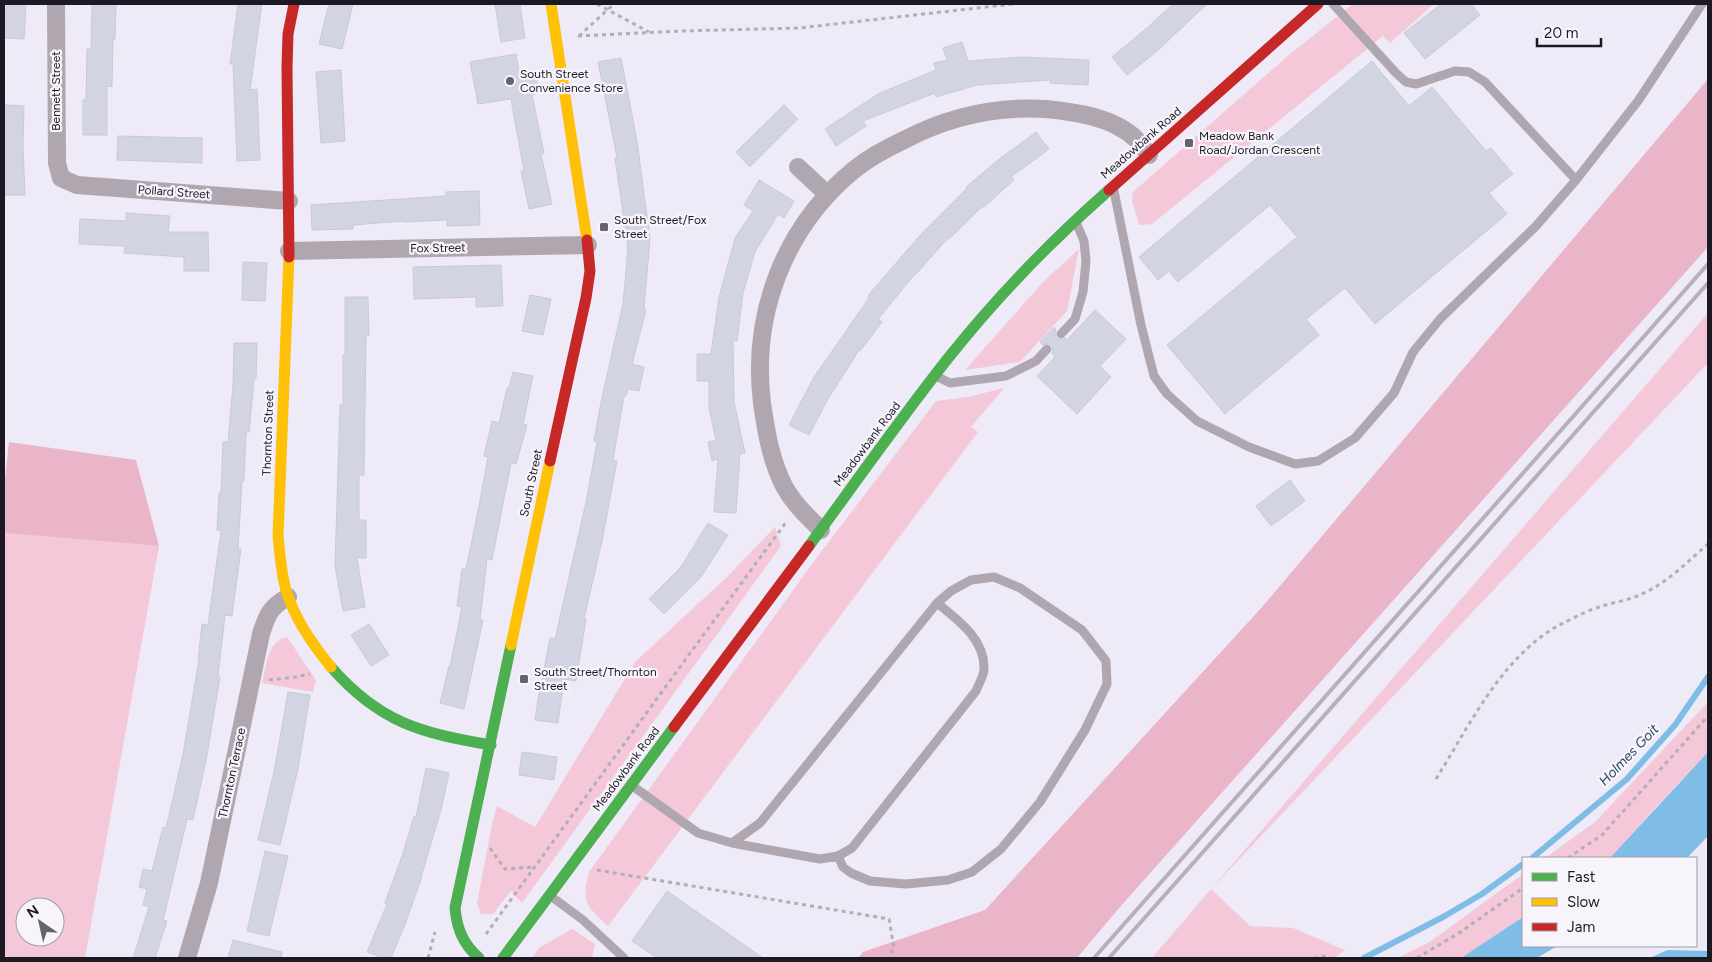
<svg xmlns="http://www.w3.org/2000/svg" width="1712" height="962" viewBox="0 0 1712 962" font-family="Figtree,sans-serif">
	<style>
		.green { fill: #f4c8d9; fill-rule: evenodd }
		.forest { fill: #eab5c9 }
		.water { fill: #7fbde6 }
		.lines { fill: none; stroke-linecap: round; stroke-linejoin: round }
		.stream { stroke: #7fbde6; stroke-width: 6 }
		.building { fill: #d2d4e3; stroke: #cacad5 }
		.path { stroke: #b3aeb6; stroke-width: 3; stroke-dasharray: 4 4; stroke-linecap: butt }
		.lane { stroke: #b0a6b0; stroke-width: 9 }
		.street { stroke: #b0a6b0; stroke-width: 18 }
		.fast { stroke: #4caf50; stroke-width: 11 }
		.slow { stroke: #ffc107; stroke-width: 11 }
		.jam { stroke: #c62828; stroke-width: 11 }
		.rail { stroke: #b7b0bb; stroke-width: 4 }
		.poi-dot { fill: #66626e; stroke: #f7f5fb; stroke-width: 2 }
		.labels { text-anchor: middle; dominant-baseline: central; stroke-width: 4.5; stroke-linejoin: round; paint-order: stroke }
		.poi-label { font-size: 12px; fill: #1c1924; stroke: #f7f5fb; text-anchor: start }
		.street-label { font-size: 12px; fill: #1c1924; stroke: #f7f5fb }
		.water-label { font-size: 14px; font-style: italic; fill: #234960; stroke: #f7f5fb }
	</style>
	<rect width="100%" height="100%" fill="#eeeaf7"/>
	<path class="green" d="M1353,4h81l-44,39 -7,-7 -231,188 -13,1 -7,-24 1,-9 157,-138z
		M1079,249l-12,62 -47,51 -55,8 78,-88z
		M1708,313v50l-497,526 39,37 43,2 52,22 -10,8h-183l59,-69z
		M1004,388l-33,39 7,5 -370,494c-22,-21 -27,-23 -19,-54l226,-312 121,-159 32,-4z
		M775,527l6,19 -259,357 -11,-12 -18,23h-12l-4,-11 15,-79 5,-18 38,21 100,-165 92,-85z
		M4,533l155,13 -74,412h-81zM25,907h30v30h-30z
		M287,637l29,43 -3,12 -51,-9c5,-18 4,-40 25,-46z
		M1708,702v50l-52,55 -44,50 -2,1h-65l50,-36z
		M1523,874v43l-62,41h-63l33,-17z
		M572,929l23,15 -3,14h-60l7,-10z"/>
	<path class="forest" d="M1708,79v168l-588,660 -43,51h-219l5,-6 122,-42 278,-304z
		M9,442l127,18 23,86 -155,-13v-43z"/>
	<path class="water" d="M1708,752v84l-21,22h-77z
		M1523,917v29h34l-20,12h-76z
		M1667,950l41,1v7h-58z"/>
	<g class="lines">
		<path class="stream" d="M1532,858l95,-79 48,-54 33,-48
			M1364,958l79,-41 39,-23 41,-30"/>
	</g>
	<path class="building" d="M92,4h24l-1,35h-2l-1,48 -5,-1v49h-24v-35h3l1,-51h4z
		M238,4h24l-12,86 7,-1 3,71 -23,1 -4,-97h-3z
		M329,4h24l-11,45 -23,-5z
		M495,4h25l5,34 -24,4z
		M1173,4h34l-51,48 -29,23 -15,-18 36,-30z
		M1441,4h30l9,11 -55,44 -21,-26z
		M4,6h22l-2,33 -20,-1z
		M962,42l6,19 55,-4 66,3 -1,25 -38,-2v-3l-73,5 -41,12 -1,-4 -72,28 3,5 -30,20 -11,-17 53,-35 58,-24 -2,-7 13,-3 -4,-12z
		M516,54l3,19 16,-3 4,23 -7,2 12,58 -3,1 11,50 -23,5 -8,-38h3l-13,-72 -33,5 -8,-42z
		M621,58l16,83 13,98 -6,70 2,1 -14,54 12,3 -5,24 -11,-2 -2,7h-2l-11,64 4,1 -15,80 -18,78h2l-10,62 -12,-2 -6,44 -23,-3 5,-35h1l9,-47 5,1 31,-137 11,-60 -3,-1 7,-39 22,-98 5,-56 -13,-90 2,-1 -19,-95z
		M1372,61l37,45 23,-19 54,64 5,-3 22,26 -24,19 18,21 -132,110 -30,-36 -39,31 13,16 -94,79 -58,-69 130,-108 -27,-32 -92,77 -9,-11 -11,9 -19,-23z
		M341,70l4,71 -24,2 -5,-71z
		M4,105l20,1 -1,41 2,48h-21z
		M784,105l14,14 -48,48 -14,-15z
		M1036,132l13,17 -38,28 3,3 -30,27 -1,-1 -34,33 -1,-1 -32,36h-1l-37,45 4,3 -22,29 -1,-1 -31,49 -19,36 -20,-10 25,-48 55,-79 -1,-1 3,-5 52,-60 44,-44 -1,-1 32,-27z
		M118,136l84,2v25l-85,-3z
		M759,180l35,21 -10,17 -6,-4 -23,38 -12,41 -6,48 -4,-1 1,62 11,51 -5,1 -4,59 -22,-1 4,-53 -6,2 -4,-19 8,-2 -7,-32v-27h-12v-27h14l8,-57 16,-59 18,-27 -9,-6z
		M479,191l1,34 -33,1v-6l-44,2v-1l-50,4v4l-41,1 -1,-25 135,-9v-4z
		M126,213l44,3 -2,16h40l1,39h-25v-14l-60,-4 1,-7 -46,-2 1,-25 46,2z
		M243,262l24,1 -2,38 -23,-1z
		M501,265l2,41 -27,1v-10l-62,2 -1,-32z
		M530,295l21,4 -8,36 -21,-4z
		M345,297h23l1,38h-3l-2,140h-5v45h7v38h-9l8,49 -22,4 -8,-45 5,-161h3v-50h2z
		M1095,310l31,29 -26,27 11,11 -34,37 -40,-38 18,-19 -3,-4 1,-3 -1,-5 -4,-2 -5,2 -3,-3 14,-15 2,3 -1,3 1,5 4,2 6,-2 1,2z
		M234,343h23l-1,36h-2l-5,53h-3l-2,49h-2l-4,68h3l-9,67 -7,-1 -7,61 2,1 -14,84 -13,59 -6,-1 -15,64 -9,37 4,1 -12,37h-22l16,-51 -6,-2 4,-16 -8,-2 4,-18 9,2 11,-44 3,1 17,-74 16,-94h-1l4,-36 6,1 13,-94 -4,-1 2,-37h2l2,-51h5l5,-57z
		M513,372l20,4 -10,48 4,1 -11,39 -5,-1 -19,97 -5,-1 -7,61h3l-19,89 -24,-6 9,-37 1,1 12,-60 -5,-1 5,-37h4l13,-63 9,-49 -4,-1 8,-35 7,2 8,-35h2z
		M1290,480l15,21 -34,25 -15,-20z
		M708,523l20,12 -27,42 -37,37 -15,-15 32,-32z
		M369,624l20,31 -18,11 -20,-31z
		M288,692l22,3 -12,74 -18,76 -22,-5 17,-73z
		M522,752l35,5 -3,23 -35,-5z
		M426,768l23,5 -8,37 -20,67h1l-18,50 -13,31h-8l-16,-6 20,-48 -2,-1 18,-50 11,-37 2,1z
		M265,851l23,5 -19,80 -22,-5z
		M667,891l96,67h-106l-25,-17z
		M233,940l49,12 -1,6h-53z"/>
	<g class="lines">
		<path class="path" d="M597,4l52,28
			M578,36l103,-5 118,-3 214,-24
			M579,36l35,-32
			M269,680l27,-3 14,-3
			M1436,779c33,-53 64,-118 118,-151 15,-8 32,-17 48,-22 13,-4 28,-6 40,-12 25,-11 45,-32 66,-50
			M490,848l15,21 29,-2
			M1568,858l34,-23 106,-119
			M597,870l292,49 5,29 -6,10
			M486,934l191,-263 110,-150
			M428,958l7,-26
			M1314,958l9,-2 6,2
			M1417,958l42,-25 64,-45"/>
		<path class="lane" d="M1333,4l63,69 10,9 10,2 39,-13 14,1 16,10 91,98
			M1114,191l27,134 13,51 13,18 30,27 52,26 46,17 23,-3 37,-23 39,-45 19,-41 27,-33 96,-93 40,-46 62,-79 64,-97
			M1061,334l14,-15 8,-27 3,-31 -2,-20 -8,-19
			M938,377l12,6 56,-7 30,-15 11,-12
			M634,787l64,46 34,10 88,16 18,-3 14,-8 124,-157c2,-6 8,-15 8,-22 1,-30 -26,-49 -47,-66
			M732,843l28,-20 177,-220 14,-12 20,-11 23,-3 26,11 62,42 24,31 1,23 -22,46 -45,72 -39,47 -29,23 -24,8 -42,4 -36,-3 -19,-8 -8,-6 -5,-11
			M552,897l31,23 41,38"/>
		<path class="street" d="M56,4l1,159 4,15 16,7 212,16
			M798,167l29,27
			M289,251l299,-6
			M821,530c-13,-13 -28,-27 -37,-44 -13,-25 -18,-55 -22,-83 -11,-90 23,-177 93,-234 15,-12 32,-21 49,-29 44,-23 92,-34 142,-31 30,3 68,8 91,31 4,4 8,10 12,15
			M187,958l22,-75 52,-249c6,-19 9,-27 27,-37"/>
		<path class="fast" d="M809,546c46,-63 91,-127 140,-189 48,-60 102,-116 160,-167
			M331,667c49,56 90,66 160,78
			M479,958c-16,-14 -22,-29 -24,-50l56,-263
			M503,958l171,-231"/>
		<path class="slow" d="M551,4l36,236
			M289,257l-11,279c2,18 3,37 8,54 8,28 27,55 45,77
			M511,645l39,-184"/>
		<path class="jam" d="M1109,190l209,-186
			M289,257l-2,-189 1,-34 6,-30
			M550,461l36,-163 4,-27 -3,-31
			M674,727l135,-181"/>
		<path class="rail" d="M1094,958l614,-694
			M1109,958l599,-675"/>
	</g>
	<g class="poi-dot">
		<circle cx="510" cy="81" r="5"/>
		<rect x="1184" y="138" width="10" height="10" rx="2.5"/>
		<rect x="599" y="222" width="10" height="10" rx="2.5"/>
		<rect x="519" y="674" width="10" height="10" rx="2.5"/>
	</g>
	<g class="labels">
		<g class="poi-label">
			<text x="520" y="74">South Street<tspan x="520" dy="14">Convenience Store</tspan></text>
			<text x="1199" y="136">Meadow Bank<tspan x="1199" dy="14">Road/Jordan Crescent</tspan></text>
			<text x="614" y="220">South Street/Fox<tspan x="614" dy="14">Street</tspan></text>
			<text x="534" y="672">South Street/Thornton<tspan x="534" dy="14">Street</tspan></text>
		</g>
		<g class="street-label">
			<text transform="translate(56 91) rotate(-90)">Bennett Street</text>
			<text transform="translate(1141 143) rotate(-41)">Meadowbank Road</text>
			<text transform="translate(174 192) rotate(4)">Pollard Street</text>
			<text transform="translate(438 248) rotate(-1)">Fox Street</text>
			<text transform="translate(268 433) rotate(-88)">Thornton Street</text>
			<text transform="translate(867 444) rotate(-53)">Meadowbank Road</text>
			<text transform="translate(531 483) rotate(-78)">South Street</text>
			<text transform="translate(626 769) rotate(-53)">Meadowbank Road</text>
			<text transform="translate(232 773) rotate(-78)">Thornton Terrace</text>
		</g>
		<g class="water-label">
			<text transform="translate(1629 755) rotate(-46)">Holmes Goit</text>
		</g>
	</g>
	<rect width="1712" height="962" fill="none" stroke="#1c1924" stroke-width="10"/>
	<rect x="1522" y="857" width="175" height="90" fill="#f7f5fb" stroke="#9f9da5"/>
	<rect x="1532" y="873" width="25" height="8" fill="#4caf50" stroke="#9f9da5"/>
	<text x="1567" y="882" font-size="15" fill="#1c1924">Fast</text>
	<rect x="1532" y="898" width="25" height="8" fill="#ffc107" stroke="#9f9da5"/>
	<text x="1567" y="907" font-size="15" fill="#1c1924">Slow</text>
	<rect x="1532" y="923" width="25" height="8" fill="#c62828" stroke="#9f9da5"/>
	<text x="1567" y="932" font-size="15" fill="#1c1924">Jam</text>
	<g transform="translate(40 922) rotate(326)"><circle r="24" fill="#f7f5fb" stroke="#9f9da5"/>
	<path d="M0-4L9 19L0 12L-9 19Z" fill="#66626e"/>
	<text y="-8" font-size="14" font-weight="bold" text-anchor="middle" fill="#1c1924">N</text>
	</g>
	<path d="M1537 38v8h64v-8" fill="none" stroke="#1c1924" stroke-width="2.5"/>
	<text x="1544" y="38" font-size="15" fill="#1c1924" stroke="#f7f5fb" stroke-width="4" paint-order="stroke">20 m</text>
</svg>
